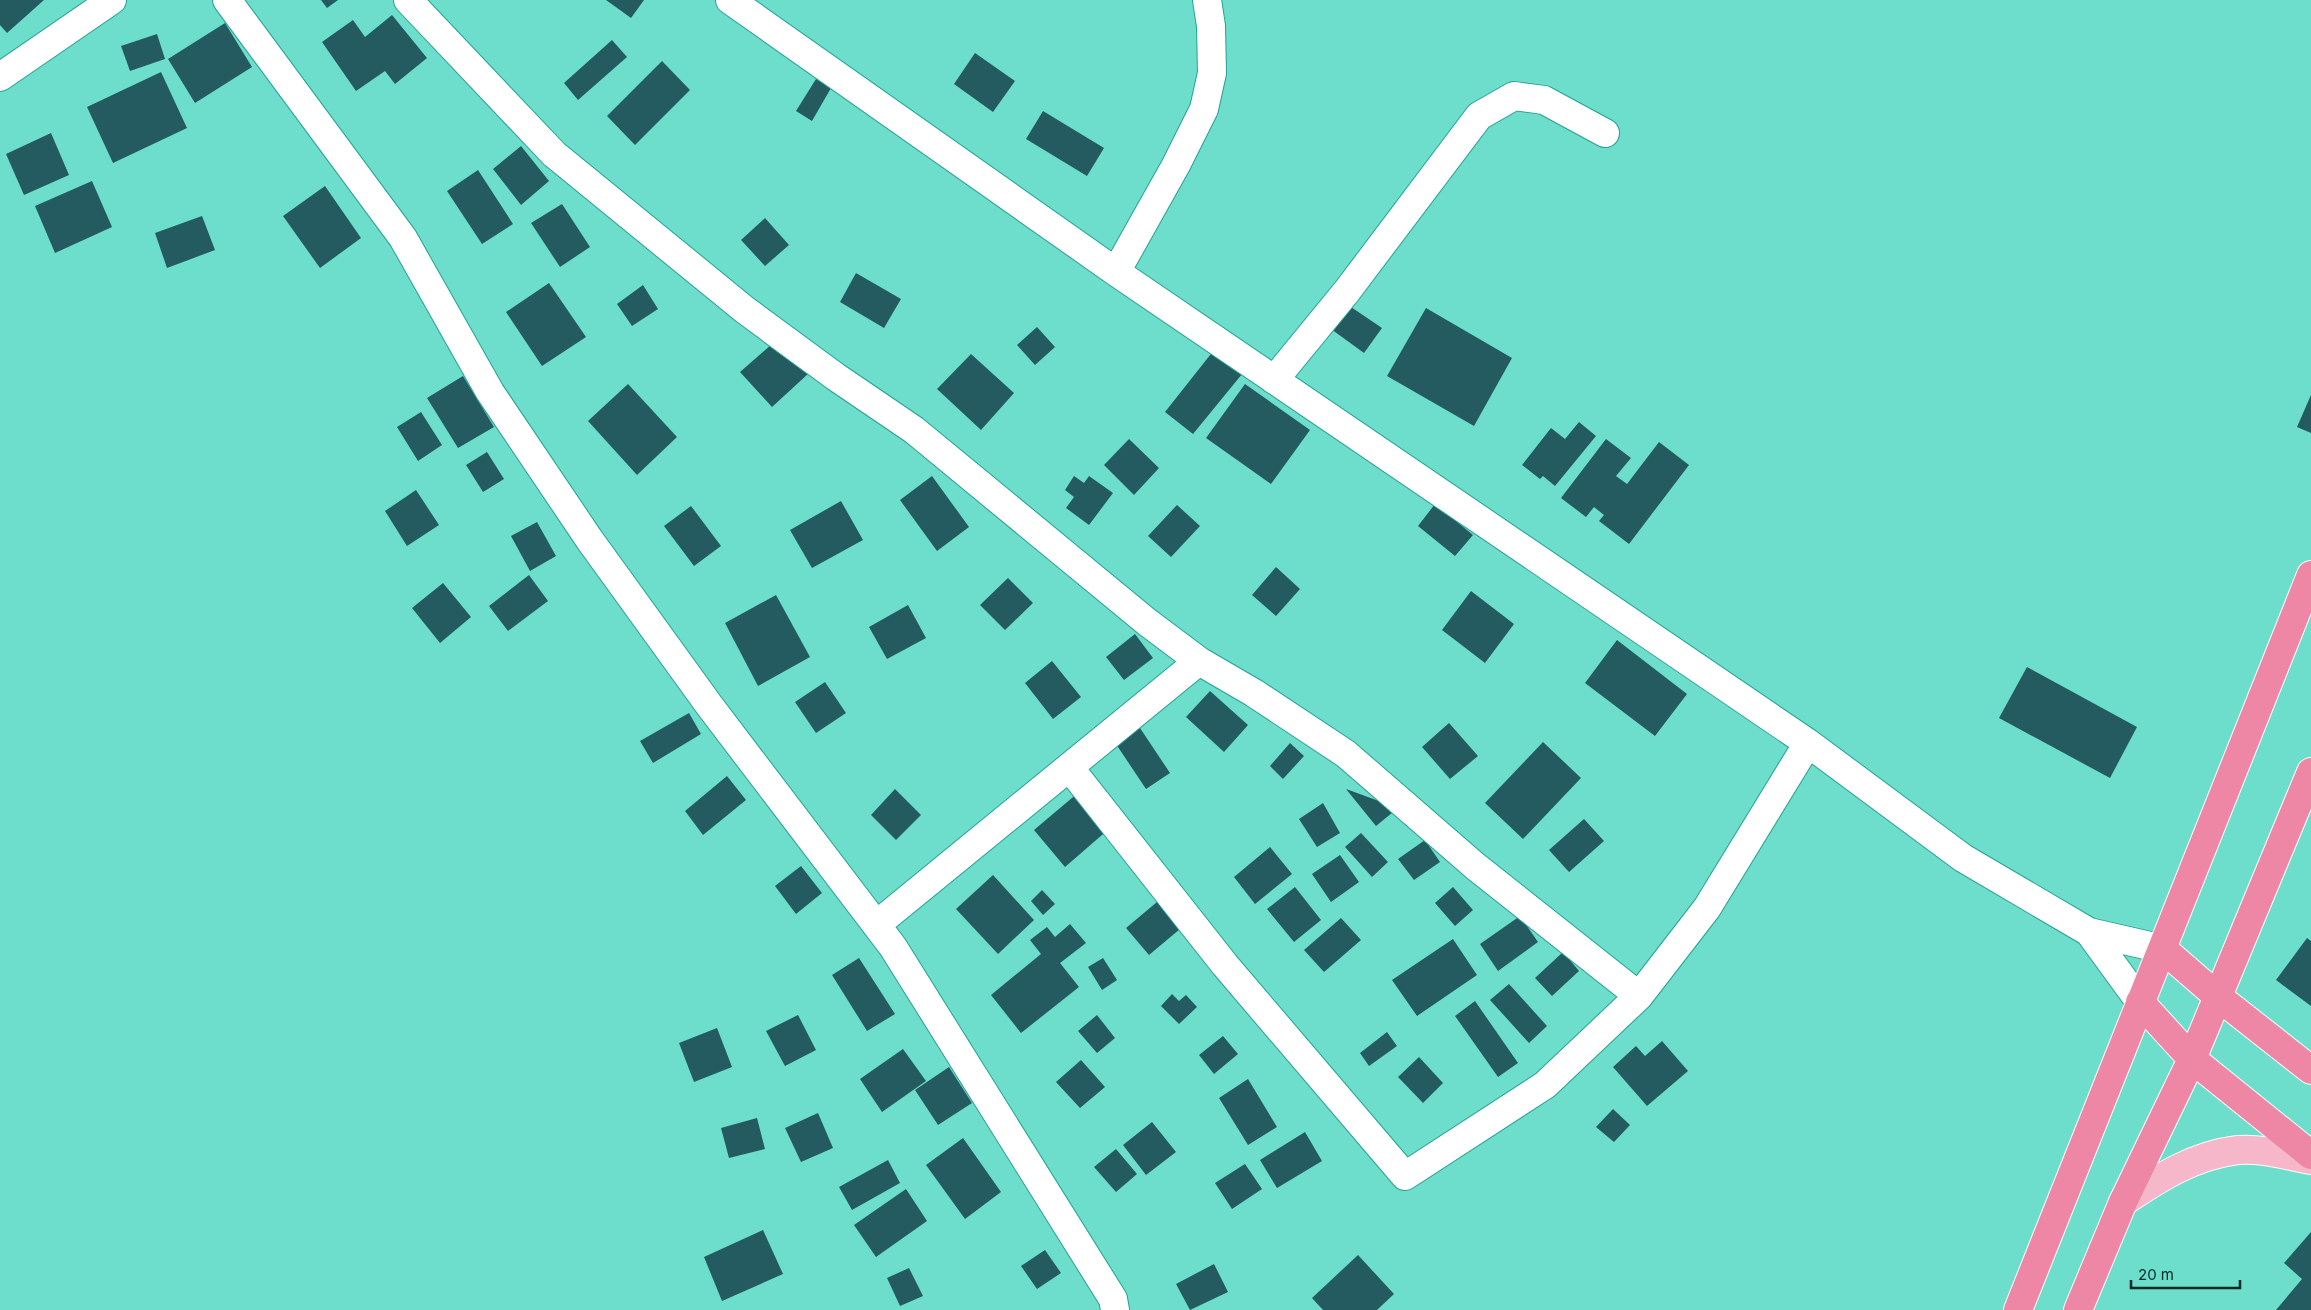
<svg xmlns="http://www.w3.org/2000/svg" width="2311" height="1310" viewBox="0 0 2311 1310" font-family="Inter,sans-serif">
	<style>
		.building { fill: #245b60 }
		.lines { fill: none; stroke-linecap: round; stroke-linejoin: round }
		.minor-casing { stroke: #25a292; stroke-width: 30 }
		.major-casing { stroke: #fff; stroke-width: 30 }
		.highway-casing { stroke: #fff; stroke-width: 30 }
		.minor { stroke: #fff; stroke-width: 28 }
		.major { stroke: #f5b7c9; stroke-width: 28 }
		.highway { stroke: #ee87a5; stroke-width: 28 }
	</style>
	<rect width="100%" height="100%" fill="#6dddcc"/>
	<path class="building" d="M0,0h44l-37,33 -7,-8z
		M321,0h17l-11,8z
		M606,0h38l-13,18z
		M392,15l35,43 -32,26 -10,-13 -29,20 -34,-49 31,-22 12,17z
		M225,23l27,44 -57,36 -27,-44z
		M157,34l8,25 -35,12 -9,-25z
		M612,40l15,17 -49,43 -14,-17z
		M975,53l40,28 -22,31 -39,-28z
		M662,61l28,29 -55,55 -28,-29z
		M161,72l26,56 -74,35 -26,-56z
		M816,79l15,9 -19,33 -16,-10z
		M1043,111l61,37 -17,28 -61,-37z
		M51,133l18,42 -45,20 -18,-41z
		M521,146l28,35 -28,24 -28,-36z
		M478,170l35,54 -31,20 -35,-53z
		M92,181l20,46 -57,26 -20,-47z
		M325,186l36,52 -41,30 -37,-52z
		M562,204l28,43 -30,20 -29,-44z
		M202,216l13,34 -48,18 -12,-35z
		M765,218l24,27 -24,21 -24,-26z
		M856,273l45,26 -17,29 -44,-26z
		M549,283l37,54 -44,29 -36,-54z
		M643,285l15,24 -26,17 -15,-22z
		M1348,305l34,23 -18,25 -33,-24z
		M1426,308l86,50 -38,68 -87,-50z
		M1037,327l18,20 -20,18 -18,-20z
		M779,338l30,35 -37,34 -32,-35z
		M1218,345l29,23 -54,66 -28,-22z
		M971,354l43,39 -33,37 -44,-41z
		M463,376l31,51 -36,21 -31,-50z
		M628,384l49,53 -40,38 -49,-54z
		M1245,384l65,46 -39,54 -65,-46z
		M2311,395v38l-14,-6z
		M421,412l21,33 -24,16 -21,-34z
		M1579,422l17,14 -41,50 -12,-10 -3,3 -18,-14 29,-37 14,11z
		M1129,439l30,29 -25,27 -30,-30z
		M1606,439l25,19 -15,18 11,8 32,-42 30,23 -60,79 -30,-23 5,-6 -10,-8 -8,10 -25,-19z
		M487,452l17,27 -21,13 -17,-27z
		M932,476l37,51 -32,24 -37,-51z
		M1074,476l10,7 5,-7 24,17 -24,32 -23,-17 8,-11 -9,-7z
		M416,490l23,35 -32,21 -22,-35z
		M841,501l22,39 -51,28 -22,-38z
		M1435,504l38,31 -18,21 -37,-30z
		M1177,505l23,21 -29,31 -23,-21z
		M691,506l30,40 -27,20 -30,-40z
		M537,522l19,34 -26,15 -19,-35z
		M1276,567l24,22 -24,27 -24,-21z
		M529,575l19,26 -40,30 -19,-25z
		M1008,578l25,25 -28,27 -25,-25z
		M443,583l28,34 -31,26 -28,-35z
		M1471,591l43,33 -29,39 -43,-33z
		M776,595l34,62 -52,29 -33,-63z
		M908,605l18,33 -39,21 -18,-32z
		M1135,634l18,24 -29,22 -18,-23z
		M1617,640l70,54 -32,42 -70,-53z
		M1052,661l29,36 -28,22 -28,-36z
		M2027,667l110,60 -27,51 -111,-60z
		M825,682l21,31 -30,20 -21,-31z
		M1210,691l38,34 -24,27 -38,-35z
		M689,713l12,21 -48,29 -13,-22z
		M1449,723l29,33 -28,23 -28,-32z
		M1140,728l30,45 -24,16 -30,-45z
		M1543,742l38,36 -58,61 -38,-36z
		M1290,743l14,13 -21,23 -13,-13z
		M727,776l19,24 -43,35 -18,-24z
		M895,789l26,26 -25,25 -25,-25z
		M1346,789l52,19 -22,18z
		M1079,792l31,36 -45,39 -31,-37z
		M1323,803l17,30 -23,14 -18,-28z
		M1584,819l20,22 -35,31 -20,-22z
		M1361,833l27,29 -16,15 -27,-30z
		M1425,840l15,22 -26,18 -16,-21z
		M1270,847l22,27 -37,30 -21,-27z
		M1340,855l19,27 -28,20 -19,-28z
		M801,866l21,27 -26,21 -21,-28z
		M993,875l41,45 -36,34 -42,-45z
		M1295,887l26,33 -27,22 -27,-33z
		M1453,887l20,23 -18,16 -20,-23z
		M1042,890l13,14 -12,11 -12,-14z
		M1157,902l23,27 -31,26 -23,-27z
		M1520,916l18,26 -40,29 -18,-27z
		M1341,918l20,22 -37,32 -20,-22z
		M1070,924l16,19 -26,20 19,24 -58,46 -30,-38 50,-41 -11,-14 17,-13 8,10z
		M2307,938l4,3v65l-35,-26z
		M1453,939l24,36 -60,41 -25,-36z
		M1563,952l16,19 -27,25 -17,-18z
		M859,958l36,56 -28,17 -35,-56z
		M1103,958l14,22 -15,10 -14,-23z
		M1509,984l38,42 -18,17 -39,-43z
		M1172,994l7,7 7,-6 11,12 -18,17 -18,-18z
		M1475,1001l43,62 -20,14 -43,-61z
		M798,1015l18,35 -31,16 -19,-35z
		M1097,1015l18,23 -18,15 -19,-22z
		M717,1028l15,39 -38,15 -15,-39z
		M1387,1032l10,14 -28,20 -9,-13z
		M1223,1036l15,18 -24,20 -15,-19z
		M1662,1041l26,30 -41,35 -34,-39 23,-21 9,10z
		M903,1049l23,32 -44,31 -22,-33z
		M1419,1057l24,26 -20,20 -25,-26z
		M1081,1060l24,27 -25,21 -24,-26z
		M949,1067l23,36 -34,22 -23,-35z
		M1248,1079l29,48 -29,18 -29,-47z
		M1613,1109l17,16 -16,17 -18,-15z
		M818,1113l15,35 -32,14 -16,-34z
		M757,1118l8,31 -36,9 -8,-30z
		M1152,1122l24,30 -30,23 -23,-30z
		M1305,1132l17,29 -45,27 -17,-28z
		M963,1138l38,54 -36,27 -39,-54z
		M1116,1149l21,25 -21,18 -22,-25z
		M888,1160l12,23 -48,27 -13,-23z
		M1245,1164l17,25 -30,20 -17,-26z
		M906,1189l21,32 -51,36 -22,-32z
		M763,1230l20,44 -61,27 -18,-44z
		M2311,1232v78h-35l26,-31 -18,-16z
		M1045,1250l16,23 -24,16 -16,-23z
		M1358,1255l36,39 -17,16h-54l-11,-12z
		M1214,1264l14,28 -38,18 -14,-26z
		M909,1268l14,28 -23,10 -13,-28z"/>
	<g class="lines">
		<defs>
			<path id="minor" d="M227,0l176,238 87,154 99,147 120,166 184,242 220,352 2,11
				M408,0l146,154 191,156 91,67 78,53 233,192 52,39 55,32 92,61 129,112 164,130
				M730,0l386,272 692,471 155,115 126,74 74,17
				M0,77l112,-77
				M1116,272l60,-107 28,-56 8,-36 -1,-47 -4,-26
				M1274,380l73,-89 132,-175 35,-20 30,4 61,33
				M1069,767l156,198 180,211 140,-91 94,-89 68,-88 101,-165
				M876,925l323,-264
				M2089,932l51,70"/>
			<path id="major" d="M2123,1202c36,-24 71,-47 115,-52 24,-2 50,6 73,10"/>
			<path id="highway" d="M2163,949l54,47 94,74
				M2140,1002l52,57 119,96
				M2018,1310l293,-735
				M2078,1310l45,-108 69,-143 119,-287"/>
		</defs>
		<use href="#minor" class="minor-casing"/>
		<use href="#major" class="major-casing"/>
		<use href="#highway" class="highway-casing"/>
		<use href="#minor" class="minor"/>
		<use href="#major" class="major"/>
		<use href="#highway" class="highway"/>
	</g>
	<path d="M2131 1280v8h109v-8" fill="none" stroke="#032924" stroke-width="2.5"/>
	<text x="2138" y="1280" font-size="15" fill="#032924" stroke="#6dddcc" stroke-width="4" paint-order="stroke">20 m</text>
</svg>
